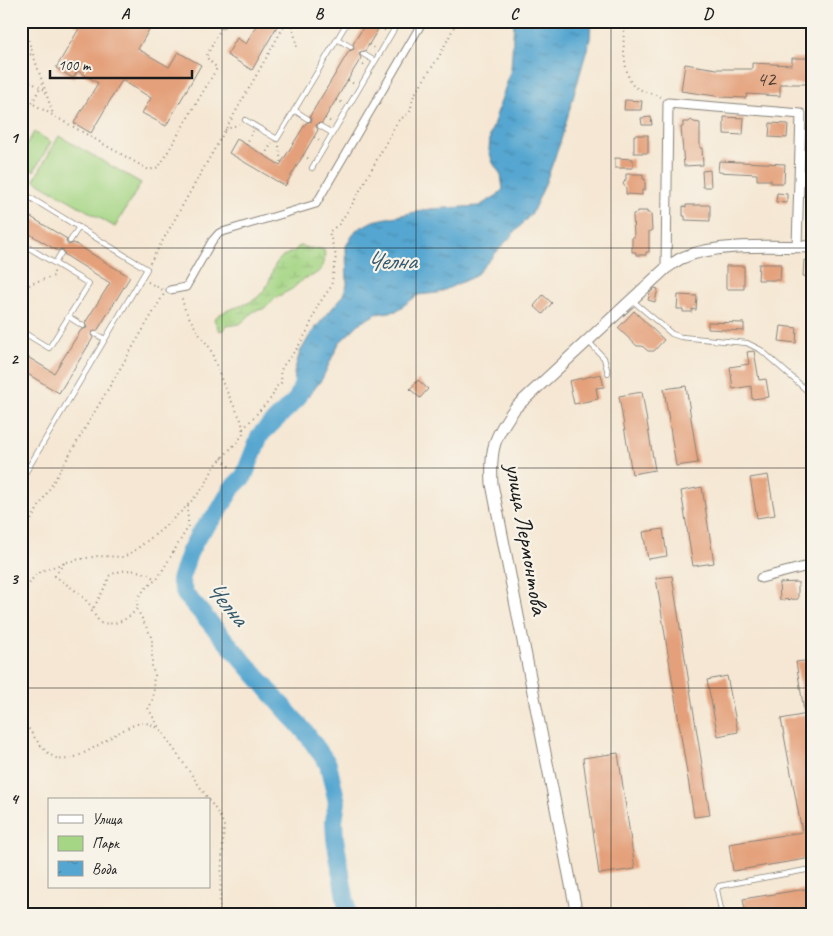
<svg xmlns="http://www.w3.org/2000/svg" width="833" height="936" viewBox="0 0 833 936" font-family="Caveat,sans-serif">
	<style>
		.wetland { fill: url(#wetland-marsh); stroke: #607950 }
		.park { fill: #a5d685; stroke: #607950 }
		.water { fill: url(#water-ripples); stroke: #386176 }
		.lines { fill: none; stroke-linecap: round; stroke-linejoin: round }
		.river { stroke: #55a6d0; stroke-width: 18 }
		.building { fill: #e4a07a }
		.service-casing { stroke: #888278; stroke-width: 6 }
		.pedestrian-casing { stroke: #888278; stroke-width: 9 }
		.minor-casing { stroke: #888278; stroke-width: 11 }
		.tertiary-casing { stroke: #888278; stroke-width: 13 }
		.path { stroke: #888278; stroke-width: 2; stroke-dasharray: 1 4; stroke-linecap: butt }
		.service { stroke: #fff; stroke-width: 4.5 }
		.pedestrian { stroke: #fff; stroke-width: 7 }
		.minor { stroke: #fff; stroke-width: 9 }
		.tertiary { stroke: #fff; stroke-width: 11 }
		.grid { fill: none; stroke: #1c1c1c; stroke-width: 1; stroke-opacity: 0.55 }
		.labels { text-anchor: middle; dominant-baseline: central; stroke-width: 4.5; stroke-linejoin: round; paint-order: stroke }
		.number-label { font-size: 21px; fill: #4e3d34 }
		.street-label { font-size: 24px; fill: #1c1c1c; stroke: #f7f3e8 }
		.water-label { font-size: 25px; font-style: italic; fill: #365a6d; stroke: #f7f3e8 }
		.neatline { fill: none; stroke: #1c1c1c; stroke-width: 2 }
		.grid-label { font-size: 16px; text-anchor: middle; font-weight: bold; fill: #1c1c1c }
	</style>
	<defs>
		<pattern id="wetland-marsh" width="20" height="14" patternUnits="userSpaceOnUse" patternTransform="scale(1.25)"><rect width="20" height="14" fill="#a5d685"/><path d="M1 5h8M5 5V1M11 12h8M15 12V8" fill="none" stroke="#8db772"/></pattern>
		<pattern id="water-ripples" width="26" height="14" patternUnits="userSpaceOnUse" patternTransform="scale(1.25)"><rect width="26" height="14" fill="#55a6d0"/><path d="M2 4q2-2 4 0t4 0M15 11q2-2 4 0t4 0" fill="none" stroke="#4686a8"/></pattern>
	</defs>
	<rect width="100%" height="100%" fill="#f7f3e8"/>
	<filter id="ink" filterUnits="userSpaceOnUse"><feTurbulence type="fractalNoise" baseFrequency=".02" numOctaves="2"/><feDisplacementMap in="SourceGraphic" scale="10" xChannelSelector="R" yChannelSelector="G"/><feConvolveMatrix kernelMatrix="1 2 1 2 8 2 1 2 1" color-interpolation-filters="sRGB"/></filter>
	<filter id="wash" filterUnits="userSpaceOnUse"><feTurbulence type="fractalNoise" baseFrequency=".0096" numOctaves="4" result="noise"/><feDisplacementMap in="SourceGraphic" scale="20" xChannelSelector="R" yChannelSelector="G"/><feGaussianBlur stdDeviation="1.12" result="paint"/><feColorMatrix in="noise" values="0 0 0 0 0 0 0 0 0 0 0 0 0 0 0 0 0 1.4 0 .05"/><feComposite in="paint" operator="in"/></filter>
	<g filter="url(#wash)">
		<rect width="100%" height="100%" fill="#f5e7d3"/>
		<path class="wetland" d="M302,246c8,4 14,1 22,4l1,7 -4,13 -9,6 -9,3 -11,10 -15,8 -14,12 -9,2 -14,13 -14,2 -4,5 -3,-1 -5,-11c14,-14 33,-10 47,-25 16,-17 5,-34 34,-43l3,-4z"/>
		<path class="park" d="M34,132l17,10 -17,29 -13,-8v-9z
			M59,136l82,47 -26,44 -81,-47z"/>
		<path class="water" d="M514,21h77l-1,18 -30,104 -16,44 -12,26 -57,63 -37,17 -20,2 -22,16 -20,3 -16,9 -21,20 -17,36 -13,17 -12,3 -3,-27 6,-20 12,-20 30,-35 5,-12 -1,-39 10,-16 17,-9 57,-12 49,-3 17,-10 7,-7 -2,-14 -8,-12 -4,-12 1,-16 21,-66z"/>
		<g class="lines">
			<path class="river" d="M305,378l-8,21 -37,36 -16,41 -12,12 -13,23 -20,23 -10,19 -9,27 5,14 121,139 22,31 9,38 -3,19 1,17 13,77"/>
		</g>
		<g id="blocks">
			<path class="building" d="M69,21h85l-16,28 31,18 9,-15 23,13 -35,61 -24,-13 9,-15 -29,-18 -31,53 -17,-10 24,-40 -20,-12 -5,7 -17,-10 24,-41z
				M259,21h21l-28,49 -25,-15 10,-17 9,6z
				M367,21h16l-18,30 -5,1 -1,2 2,4 -39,65 -5,1 -1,2 2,4 -33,56 -56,-33 8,-14 43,26 26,-42 6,-2 -2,-5 39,-65 5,-2 -1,-5z
				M792,58h20v26h-32v12l-33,-2 -1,4 -24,-1 -41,-6 4,-27 32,5h35v-6l40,2z
				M625,100l17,1 -1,9h-17z
				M651,117l1,8h-10l-1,-7z
				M724,117l20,1 -1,17 -19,-1z
				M691,120l3,2 6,1v25h2l1,17 -19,1 -3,-39h2v-5h6z
				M770,123l18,1 -1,14 -18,-1z
				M634,135h14v18h-14z
				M615,158l18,1v9h-18z
				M719,161l66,3 -1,19h-13v-3h-14v-6l-39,-2z
				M710,170l1,17h-8l-1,-16z
				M626,174h17v5h2v11h-3v5l-16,-1v-6l-3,-4 3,-5z
				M777,193l10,1v9l-11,-1z
				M686,205h24v16l-25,-1v-4h-2v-10l3,1z
				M21,211l46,28 -1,3 2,3 6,-2 56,34 -33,54 -5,1 -1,3 2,3 -34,55 -38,-23v-17l33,20 27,-43 6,-2 -2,-5 25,-40 -45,-28 -2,-5 -2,-1 -3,2 -37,-22z
				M637,211h10v2h4l1,18h-3v21h-3v3h-10v-3h-4v-15h2l-1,-23 4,-1z
				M804,260l8,1v16l-9,-1z
				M759,264h22l-1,16h-22z
				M726,266h18v23h-18z
				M655,288l3,1 -3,13 -7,-2 2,-7z
				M543,295l9,8 -9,11 -9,-8z
				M678,295l19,1 -1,14 -4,-1v3h-9v-3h-6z
				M634,311l30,29 -10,11h-6l-6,-5h-5l-19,-18z
				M708,322l36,1v8l-36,-2z
				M781,326l16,2 -1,15 -17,-2z
				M754,351l5,29 7,-1 3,18 -17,2 -1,-13 -18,3 -3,-22 19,-3 -2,-12z
				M601,374l3,13 -8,1 2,11 -24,5 -5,-23z
				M418,380l10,9 -8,9 -10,-9z
				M686,386l12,77 -22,3 -12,-77z
				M642,392l13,78 -23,4 -13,-78z
				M768,475l7,40 -18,3 -7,-40z
				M702,487l12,76 -21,3 -12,-75z
				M663,529l4,27 -19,3 -5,-27z
				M672,576l38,239 -16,2 -38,-239z
				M798,582v17l-18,1 -1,-17z
				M812,660v49l-8,2 -8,-49z
				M727,676l11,56 -20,4 -11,-56z
				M807,714l5,24v120l-79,13 -4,-27 73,-12 -21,-113z
				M618,753l17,116 -36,5 -16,-116z
				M812,888v26l-66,1 -3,-16z"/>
		</g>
	</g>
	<g filter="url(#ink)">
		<use href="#blocks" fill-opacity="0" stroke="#888278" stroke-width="1"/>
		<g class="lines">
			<defs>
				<path id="service" d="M214,21l8,5 3,-5
					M337,39l14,8
					M363,54l12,7
					M294,110l14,9
					M245,120l32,19 71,-118
					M320,126l12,7
					M312,168l87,-147
					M21,192l126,77 -126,211
					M70,241l9,-14
					M21,243l68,41 -40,64 -28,-17
					M55,263l6,-10
					M633,301l39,33 9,3 66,6 14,7 51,45
					M69,317l14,9
					M95,334l10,5
					M588,341l16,17 4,15
					M722,915l-5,-25 2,-4 87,-16"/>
				<path id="pedestrian" d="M170,290l16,-3 26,-46 7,-8 97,-29 107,-183"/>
				<path id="minor" d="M666,268l2,-165 133,11 -4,132
					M761,578l51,-13"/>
				<path id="tertiary" d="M577,915l-85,-431c-2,-36 2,-47 23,-76l151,-140c5,-3 11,-8 16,-10 32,-15 95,-12 130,-11"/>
			</defs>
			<use href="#service" class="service-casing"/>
			<use href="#pedestrian" class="pedestrian-casing"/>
			<use href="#minor" class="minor-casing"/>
			<use href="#tertiary" class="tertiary-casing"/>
			<path class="path" d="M22,21l31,93
				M292,21l5,27
				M625,21c-3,13 -2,58 10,66 7,4 18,7 26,10
				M380,27l6,4
				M369,45l7,3
				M21,50l13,6
				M359,62l6,4
				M21,65l6,-11
				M21,77l24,13
				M348,80l6,4
				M21,97l128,73 10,-3 58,-99 -11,-11 13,-25
				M336,100l7,3
				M32,103l8,-15
				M325,118l6,4
				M225,130l14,-6
				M314,137l6,4
				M246,145l7,-14
				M279,146l2,18
				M303,155l6,4
				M264,156l8,-13
				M150,263l137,-242
				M148,282l15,8
				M21,291l11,-8 22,-7v-6
				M243,429l29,-32 4,-10 6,-5 -2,-10 3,-6 15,-19 10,-17 10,-25 13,-18 5,-31 -7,-24 10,-8 14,-21 45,-82 12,-9 4,-17 26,-40 17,-34
				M222,458l9,11
				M188,506c-2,8 2,15 -1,23l-29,49 -12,10 -8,9 -1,12 15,29v30l3,7 -2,7 1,10 -2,10 -4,6 12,21 58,84 6,12 -5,90
				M21,537l143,-243
				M64,563l-9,13 25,18 13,14
				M21,596l14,-21 9,-5 26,-9 28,-5 26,1 10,-6 27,-21 25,-23 18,-20 10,-20 29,-32 -1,-13 -19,-38 -13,-36 -11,-14 -14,-24 -4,-15
				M137,609c-11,12 -21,16 -37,14l-8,-12 15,-28 2,-7c14,-9 34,-7 47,4
				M21,716c8,13 22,39 38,43 21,5 59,-32 82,-36 7,-1 13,3 19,6"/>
			<use href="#service" class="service"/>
			<use href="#pedestrian" class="pedestrian"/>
			<use href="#minor" class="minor"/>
			<use href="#tertiary" class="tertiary"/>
		</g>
	</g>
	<path class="grid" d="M222,21v894M416,21v894M611,21v894M21,248h791M21,468h791M21,688h791"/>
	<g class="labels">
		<g class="number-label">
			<text x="766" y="79">42</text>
		</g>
		<g class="street-label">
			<text transform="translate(527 539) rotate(80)">улица Лермонтова</text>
		</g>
		<g class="water-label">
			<text x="391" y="261">Челна</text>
			<text transform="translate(227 603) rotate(50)">Челна</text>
		</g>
	</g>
	<rect width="833" height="936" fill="none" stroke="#f7f3e8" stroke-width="55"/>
	<rect x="48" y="798" width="162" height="90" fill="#f7f3e8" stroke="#9f9d96"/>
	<rect x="58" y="815" width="25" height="8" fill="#ffffff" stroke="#9f9d96"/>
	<text x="92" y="824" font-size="15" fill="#1c1c1c">Улица</text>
	<rect x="58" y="836" width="25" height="15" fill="#a5d685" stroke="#9f9d96"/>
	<text x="92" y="848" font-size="15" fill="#1c1c1c">Парк</text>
	<rect x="58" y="861" width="25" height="15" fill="url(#water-ripples)" stroke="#9f9d96"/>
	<text x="92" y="874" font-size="15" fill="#1c1c1c">Вода</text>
	<path d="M50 70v8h142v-8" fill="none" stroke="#1c1c1c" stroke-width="2.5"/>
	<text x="58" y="70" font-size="15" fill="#1c1c1c" stroke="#f7f3e8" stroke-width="4" paint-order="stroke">100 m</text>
	<rect x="28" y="28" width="778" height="880" class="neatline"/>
	<g class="grid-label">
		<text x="125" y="19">A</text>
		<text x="319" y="19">B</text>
		<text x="514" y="19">C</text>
		<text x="708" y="19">D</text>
		<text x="14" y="143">1</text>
		<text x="14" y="364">2</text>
		<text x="14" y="584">3</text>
		<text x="14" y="804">4</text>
	</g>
</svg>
